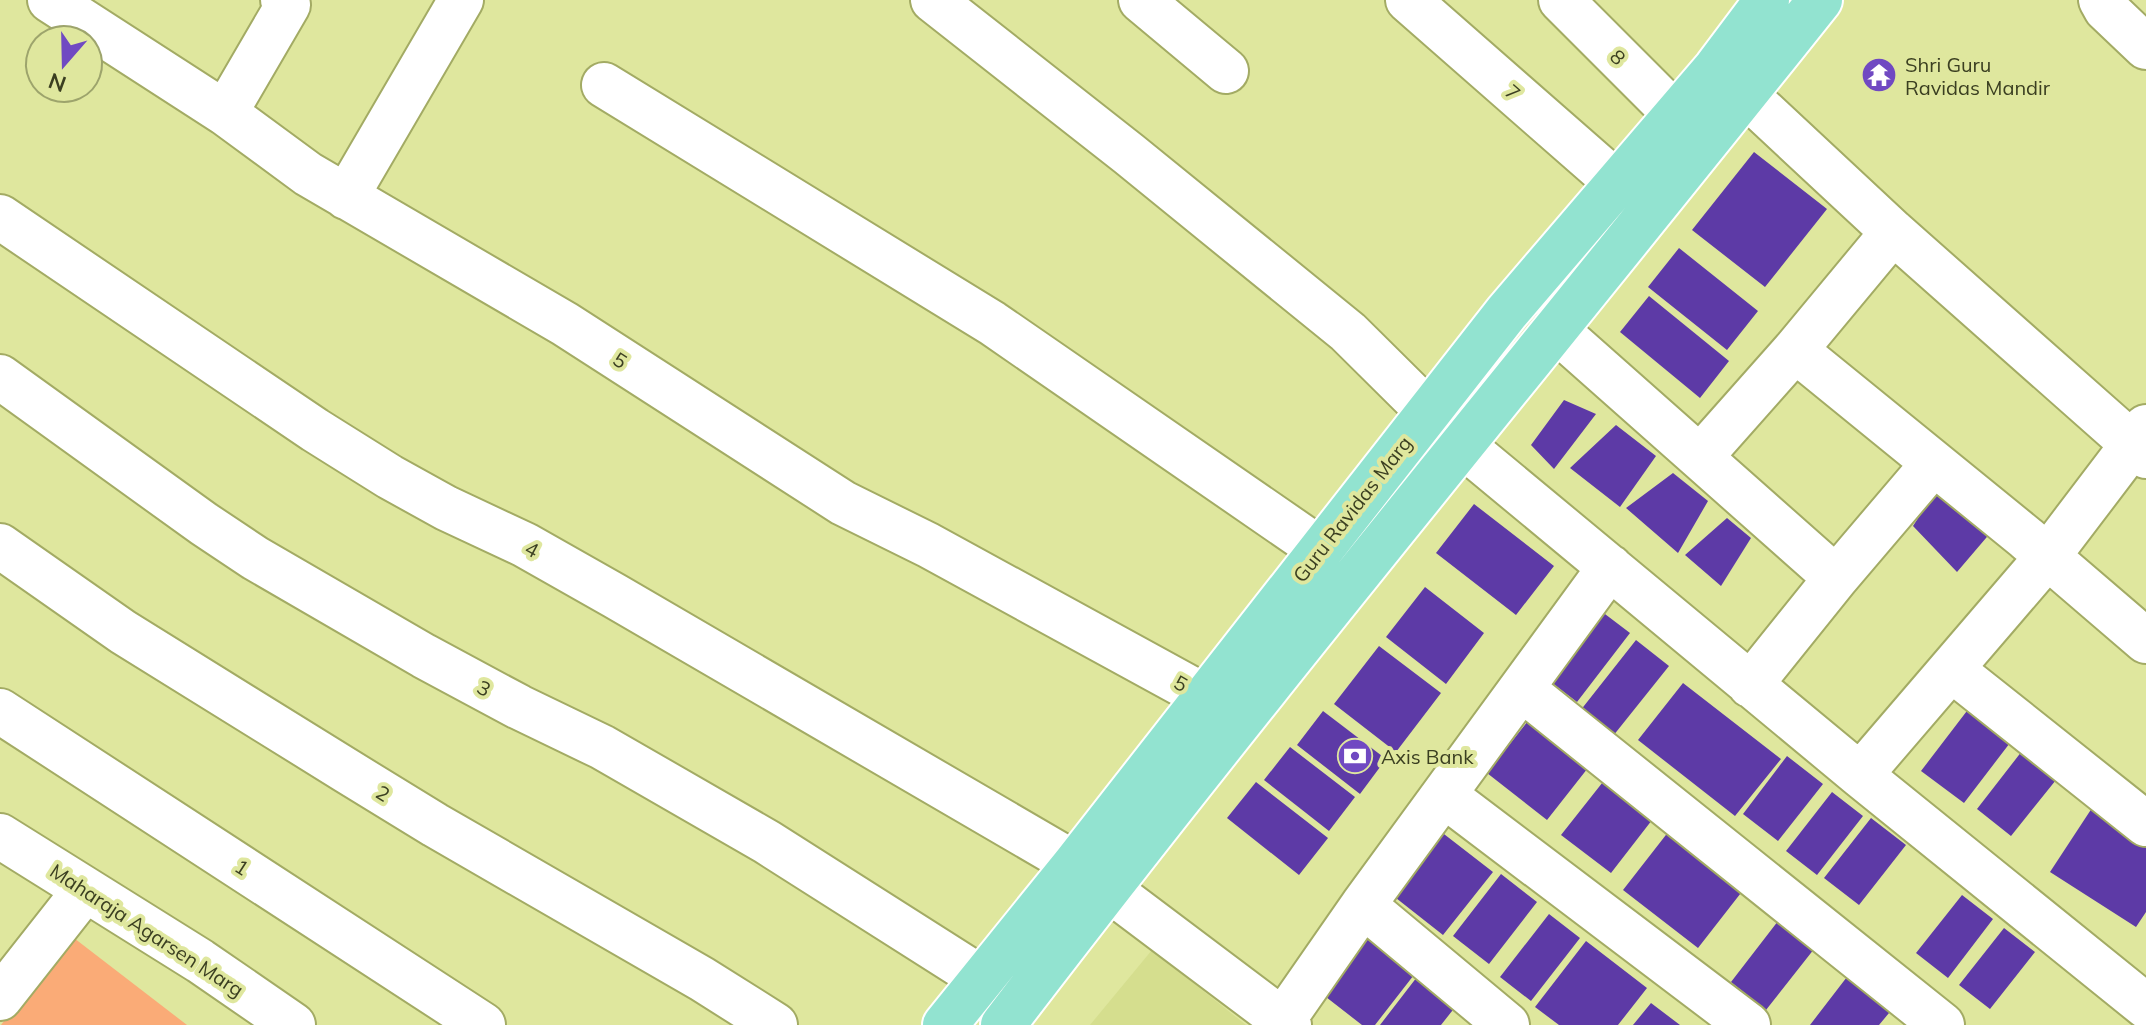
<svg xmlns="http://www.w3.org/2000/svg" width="2146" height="1025" viewBox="0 0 2146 1025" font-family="Mulish,sans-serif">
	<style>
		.built { fill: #d5de8e }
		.green { fill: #faab77 }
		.building { fill: #5d3aa6 }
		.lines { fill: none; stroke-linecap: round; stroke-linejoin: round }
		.minor-casing { stroke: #a3ab64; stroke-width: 48 }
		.major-casing { stroke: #fff; stroke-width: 48 }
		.minor { stroke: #fff; stroke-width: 44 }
		.major { stroke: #92e3d0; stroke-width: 44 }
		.labels { text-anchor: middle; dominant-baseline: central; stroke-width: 8; stroke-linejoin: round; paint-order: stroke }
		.street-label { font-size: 20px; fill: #3b3f21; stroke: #dfe79e }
		.poi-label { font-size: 20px; fill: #3b3f21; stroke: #dfe79e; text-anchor: start }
	</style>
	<rect width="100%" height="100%" fill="#dfe79e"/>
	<path class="built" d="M1152,950l94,75h-156z"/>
	<path class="green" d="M70,935l117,90h-186z"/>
	<path class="building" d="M1754,152l73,57 -62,78 -73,-57z
		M1679,248l79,63 -31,39 -79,-63z
		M1649,296l80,65 -29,37 -80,-66z
		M1564,400l32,14 -42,55 -23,-24z
		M1616,425l40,31 -36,51 -50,-39z
		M1673,473l35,28 -30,52 -52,-45z
		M1937,489l55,42 -35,41 -44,-46z
		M1474,504l80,62 -38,49 -80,-62z
		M1727,518l24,20 -30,48 -36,-31z
		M1425,587l59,46 -38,51 -60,-47z
		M1601,611l29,22 -53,69 -30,-23z
		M1636,640l33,26 -56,70 -33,-25z
		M1379,646l62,47 -45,59 -62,-48z
		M1683,683l98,76 -46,57 -97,-76z
		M1973,703l43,32 -52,68 -43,-32z
		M1323,711l63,48 -26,35 -63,-49z
		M1535,712l60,47 -48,61 -60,-47z
		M2029,742l35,28 -53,66 -34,-27z
		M1290,747l65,50 -26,34 -65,-51z
		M1787,756l36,28 -45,57 -35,-27z
		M1610,773l49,38 -48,62 -50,-38z
		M1256,782l72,56 -29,37 -72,-57z
		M1832,792l31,24 -46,59 -31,-24z
		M2092,808l54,35v69l-10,15 -86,-55z
		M1871,818l35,27 -47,60 -35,-27z
		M1431,824l62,48 -50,63 -61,-48z
		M1669,831l75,58 -46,59 -75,-58z
		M1501,874l36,28 -48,62 -36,-28z
		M1962,895l31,24 -45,59 -32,-25z
		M1549,914l31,24 -49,63 -31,-24z
		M1782,916l36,28 -52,66 -35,-28z
		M2004,928l31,24 -45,57 -31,-24z
		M1364,929l53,42 -42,54h-13l-45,-35z
		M1586,941l61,47 -29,37h-59l-24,-18z
		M1850,973l44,34 -15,18h-69z
		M1417,977l39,29 -15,19h-61z
		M1651,1003l29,22h-47z"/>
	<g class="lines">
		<defs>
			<path id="minor" d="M50,0l175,113 83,61 257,150 278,179 85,42 276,151
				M933,0l196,154 219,178 113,112 399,331 286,231
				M1141,0l85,71
				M1408,0l210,184
				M1561,0l114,114
				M2101,0l5,9 40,38
				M1718,69l175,163 253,224
				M604,85l388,238 329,227
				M225,113l63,-108 -5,-5
				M346,197l115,-197
				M0,217l315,213 75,47 56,31 79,37 90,51 460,268 214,161
				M1555,329l281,249 97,-114
				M1795,350l231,188 120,103
				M0,377l204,147 51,34 169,98 95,51 83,40 165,95 214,136
				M1701,456l94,-106 98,-118
				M0,546l123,86 224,139 88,54 267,154 73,46
				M1951,669l195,155
				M1750,685l86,-107
				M1522,689l420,336
				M0,711l483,314
				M1860,775l188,-219 98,-129
				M1444,795l304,230
				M0,836l200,125 93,64
				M1363,905l144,120
				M0,998l85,-108
				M1283,1020l80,-115 247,-338"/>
			<path id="major" d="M945,1025l130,-161 432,-552 209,-244 51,-68
				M1003,1025c265,-347 545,-683 817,-1025"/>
		</defs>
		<use href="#minor" class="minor-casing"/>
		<use href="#major" class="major-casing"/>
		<use href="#minor" class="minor"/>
		<use href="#major" class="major"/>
	</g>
	<defs>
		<symbol id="temple-disc" viewBox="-11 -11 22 22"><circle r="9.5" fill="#7049c2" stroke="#dfe79e"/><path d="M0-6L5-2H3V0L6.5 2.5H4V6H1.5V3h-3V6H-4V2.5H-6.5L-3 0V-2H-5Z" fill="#fff"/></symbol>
		<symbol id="bank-disc" viewBox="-11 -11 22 22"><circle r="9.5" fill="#7049c2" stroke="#dfe79e"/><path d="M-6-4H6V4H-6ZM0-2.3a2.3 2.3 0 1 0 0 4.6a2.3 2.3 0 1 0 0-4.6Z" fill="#fff"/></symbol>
	</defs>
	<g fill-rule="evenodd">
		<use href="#temple-disc" x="1859" y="55" width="40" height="40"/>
		<use href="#bank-disc" x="1335" y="736" width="40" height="40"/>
	</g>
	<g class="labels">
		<g class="street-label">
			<text transform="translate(1618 57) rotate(45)">8</text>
			<text transform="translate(1513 92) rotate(41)">7</text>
			<text transform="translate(620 360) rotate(33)">5</text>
			<text transform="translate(1352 509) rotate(-52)">Guru Ravidas Marg</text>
			<text transform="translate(532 549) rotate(28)">4</text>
			<text transform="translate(1181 683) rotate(29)">5</text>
			<text transform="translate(484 688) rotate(28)">3</text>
			<text transform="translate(383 793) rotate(32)">2</text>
			<text transform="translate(242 867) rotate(33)">1</text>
			<text transform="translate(147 930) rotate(33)">Maharaja Agarsen Marg</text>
		</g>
		<g class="poi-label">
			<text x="1905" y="64">Shri Guru<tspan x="1905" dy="23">Ravidas Mandir</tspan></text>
			<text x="1381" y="756">Axis Bank</text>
		</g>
	</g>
	<g transform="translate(64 64) rotate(200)"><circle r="38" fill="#dfe79e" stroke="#9da46c" stroke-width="2"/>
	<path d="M0-6L14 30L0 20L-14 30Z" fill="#7049c2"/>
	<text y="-12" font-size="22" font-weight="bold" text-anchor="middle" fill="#3b3f21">N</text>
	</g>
</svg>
